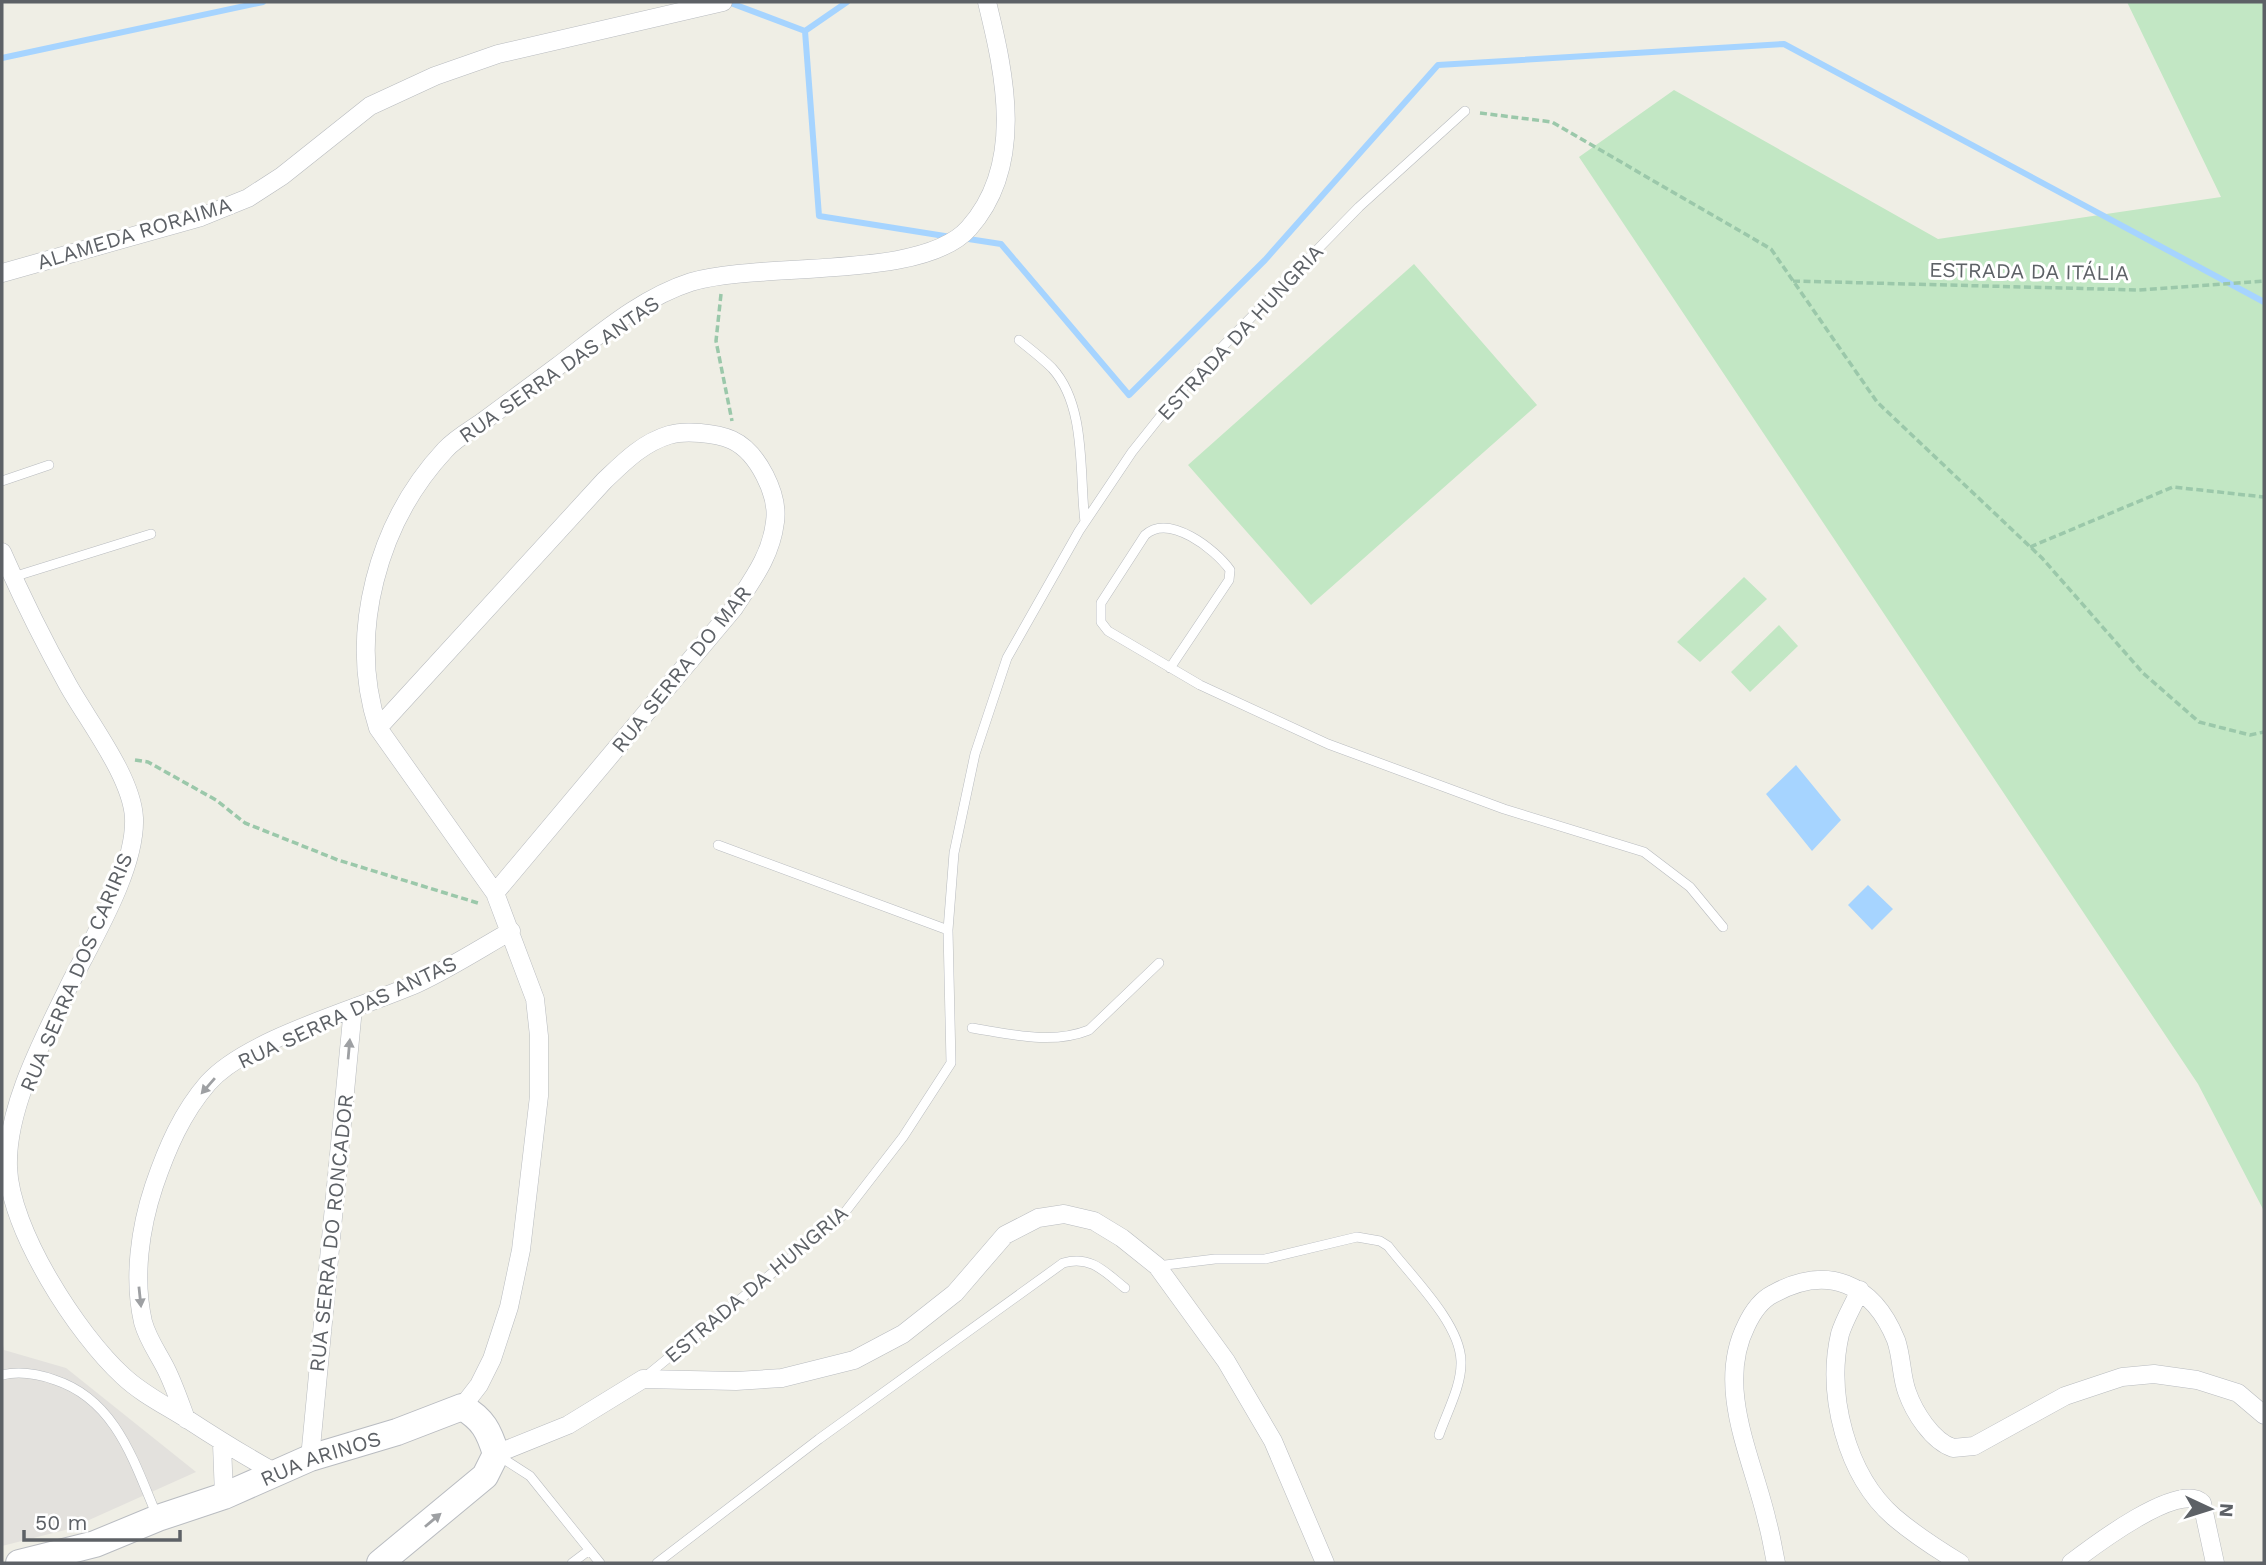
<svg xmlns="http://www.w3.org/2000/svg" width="2266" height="1565" viewBox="0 0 2266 1565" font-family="'Work Sans',sans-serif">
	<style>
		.industrial { fill: #e3e1dd }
		.green { fill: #c2e7c4 }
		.water { fill: #a6d4ff }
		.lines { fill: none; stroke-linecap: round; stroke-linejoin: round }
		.stream { stroke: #a6d4ff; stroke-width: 6 }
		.lane-casing { stroke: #b8bbbf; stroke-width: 10 }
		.street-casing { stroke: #b8bbbf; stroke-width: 19 }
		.secondary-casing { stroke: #b9bcc1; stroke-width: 28 }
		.path { stroke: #9bc8aa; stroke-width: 3.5; stroke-dasharray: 7 3.5; stroke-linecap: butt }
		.lane { stroke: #fff; stroke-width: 9 }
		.street { stroke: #fff; stroke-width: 18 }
		.secondary { stroke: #fff; stroke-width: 26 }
		.oneway { fill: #9ea0a3 }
		.labels { text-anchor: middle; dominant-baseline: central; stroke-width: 6; stroke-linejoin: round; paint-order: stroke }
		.street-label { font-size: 21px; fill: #5d6166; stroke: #fff }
	</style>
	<rect width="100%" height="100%" fill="#efeee5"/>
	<path class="industrial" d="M2,1340l2,10 62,18 130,104 -127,57 -67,17z"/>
	<path class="green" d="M2127,2h137v1209l-66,-127 -619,-927 95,-67 264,149 283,-42z
		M1414,264l123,141 -226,200 -123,-140z
		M1744,577l23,22 -67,63 -23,-20z
		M1779,625l19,21 -48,46 -19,-20z"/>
	<path class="water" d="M1796,765l45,55 -29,31 -46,-57z
		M1868,885l25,24 -21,21 -24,-25z"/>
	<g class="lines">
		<path class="stream" d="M728,2l77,29 42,-29
			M805,31l14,185 132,21
			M2,58l261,-56
			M962,238l39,6 128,151 136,-135 173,-195 346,-21 480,258"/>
		<defs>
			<path id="lane" d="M1019,340c11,9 23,18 33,28 35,38 27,107 33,154
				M2,481l47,-16
				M13,577l138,-43
				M1170,668l59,-88 1,-10c-15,-21 -61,-57 -85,-35l-44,68v19l7,9 92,54 128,59 176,65 140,43 46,35 33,40
				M718,845l230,85
				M972,1028c38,6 80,17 117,2l70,-67
				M1157,1266l58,-7h50l92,-22 23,4 8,5c23,30 72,77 73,115 1,24 -14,51 -22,74
				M2,1375c17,-4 36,-1 53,5 61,20 79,82 102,136
				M645,1377l197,-161 61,-79 48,-74 -3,-133 6,-77 21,-99 32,-96 72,-127 53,-79 55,-69 172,-176 106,-96
				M499,1456l31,20 70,87
				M572,1563l16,-12
				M657,1563l162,-124 244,-176c28,-8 42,9 62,25"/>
			<path id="street" d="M2,273l199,-56 47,-19 34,-22 88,-70 65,-30 63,-22 225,-52
				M2,552c20,46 42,90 66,133 20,36 64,92 66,133 2,51 -42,122 -65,168 -25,52 -63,122 -61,181 2,63 69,167 115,209 19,18 42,29 64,43 29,19 58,37 89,54
				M378,728l226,-247c19,-18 38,-38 65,-46 16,-5 47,-2 63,5 26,12 47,55 43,82 -4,34 -23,58 -41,86l-239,285
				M1860,1290c-6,14 -16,30 -20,44 -14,60 6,141 54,183 20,17 43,32 66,46
				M462,1407l17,-22 13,-26 17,-52 12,-57 18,-154v-60l-4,-37 -40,-106 -117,-165c-31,-95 0,-206 67,-278 10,-11 24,-19 36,-27 26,-19 51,-38 77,-57 41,-31 83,-68 133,-84 70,-21 232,-1 278,-54 56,-63 36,-153 18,-226
				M186,1419c-6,-16 -12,-34 -20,-50 -8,-16 -18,-29 -23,-47 -10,-44 -3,-94 11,-136 13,-38 28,-73 54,-103 40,-45 154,-75 210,-100 32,-15 63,-35 93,-52
				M222,1444l2,52
				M496,1454l72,-29 75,-46 93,2 46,-3 72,-18 49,-26 52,-41 50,-58 33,-17 26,-4 30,7 28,17 35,28 69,95 47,80 52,122
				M310,1458l43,-450
				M1776,1563c-3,-14 -5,-28 -9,-42 -14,-62 -52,-133 -21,-195 6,-13 15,-26 27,-32 54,-30 100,-11 123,46 6,17 5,36 11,52 7,20 25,49 46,56l21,-2 91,-50 57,-19 32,-3 43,6 41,13 26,22
				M2071,1563c21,-16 109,-83 131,-60l13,60"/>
			<g id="secondary">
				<path id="s1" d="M19,1563l76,-19 63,-26 66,-22 86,-38 87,-26 65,-25c21,12 27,24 34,47l-11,22 -105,87"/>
			</g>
		</defs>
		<use href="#lane" class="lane-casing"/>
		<use href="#street" class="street-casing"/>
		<use href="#secondary" class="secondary-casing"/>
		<path class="path" d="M1480,113l72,9 219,127 106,153 165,156 101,115 56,49 51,13 14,-3
			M1793,281l346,9 125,-9
			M721,294l-5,47 16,80
			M2030,547l143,-60 91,10
			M135,760l13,2 68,38 29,23 93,37 143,44"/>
		<use href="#lane" class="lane"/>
		<use href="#street" class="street"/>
		<use href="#secondary" class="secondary"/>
	</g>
	<defs><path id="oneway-solid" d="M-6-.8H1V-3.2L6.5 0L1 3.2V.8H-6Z" transform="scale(1.75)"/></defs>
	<g class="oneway">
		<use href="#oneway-solid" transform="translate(349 1049) rotate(-85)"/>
		<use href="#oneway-solid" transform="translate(208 1086) rotate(131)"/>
		<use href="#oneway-solid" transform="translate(140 1297) rotate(84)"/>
		<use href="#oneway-solid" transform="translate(433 1520) rotate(-40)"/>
	</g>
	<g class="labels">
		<g class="street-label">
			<text transform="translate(134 233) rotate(-17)">ALAMEDA RORAIMA</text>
			<text transform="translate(2029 271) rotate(1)">ESTRADA DA ITÁLIA</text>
			<text transform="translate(1240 332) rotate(-47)">ESTRADA DA HUNGRIA</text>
			<text transform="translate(559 369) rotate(-35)">RUA SERRA DAS ANTAS</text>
			<text transform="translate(681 669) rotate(-51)">RUA SERRA DO MAR</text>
			<text transform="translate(76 972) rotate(-67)">RUA SERRA DOS CARIRIS</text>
			<text transform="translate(347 1012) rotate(-25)">RUA SERRA DAS ANTAS</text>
			<text transform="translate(331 1233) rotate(-84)">RUA SERRA DO RONCADOR</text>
			<text transform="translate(756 1284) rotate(-40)">ESTRADA DA HUNGRIA</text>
			<text stroke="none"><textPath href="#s1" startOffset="320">RUA ARINOS</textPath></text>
		</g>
	</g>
	<rect width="2266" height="1565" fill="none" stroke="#5d6166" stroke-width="7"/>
	<g transform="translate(2210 1509) rotate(94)" stroke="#ffffff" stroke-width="5" paint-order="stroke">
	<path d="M0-5L12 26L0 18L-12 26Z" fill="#5d6166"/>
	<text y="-10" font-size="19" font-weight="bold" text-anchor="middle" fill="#5d6166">N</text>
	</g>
	<path d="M24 1530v10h156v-10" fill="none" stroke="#5d6166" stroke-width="3.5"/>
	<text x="35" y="1530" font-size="21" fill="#5d6166" stroke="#ffffff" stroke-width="5" paint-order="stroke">50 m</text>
</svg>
